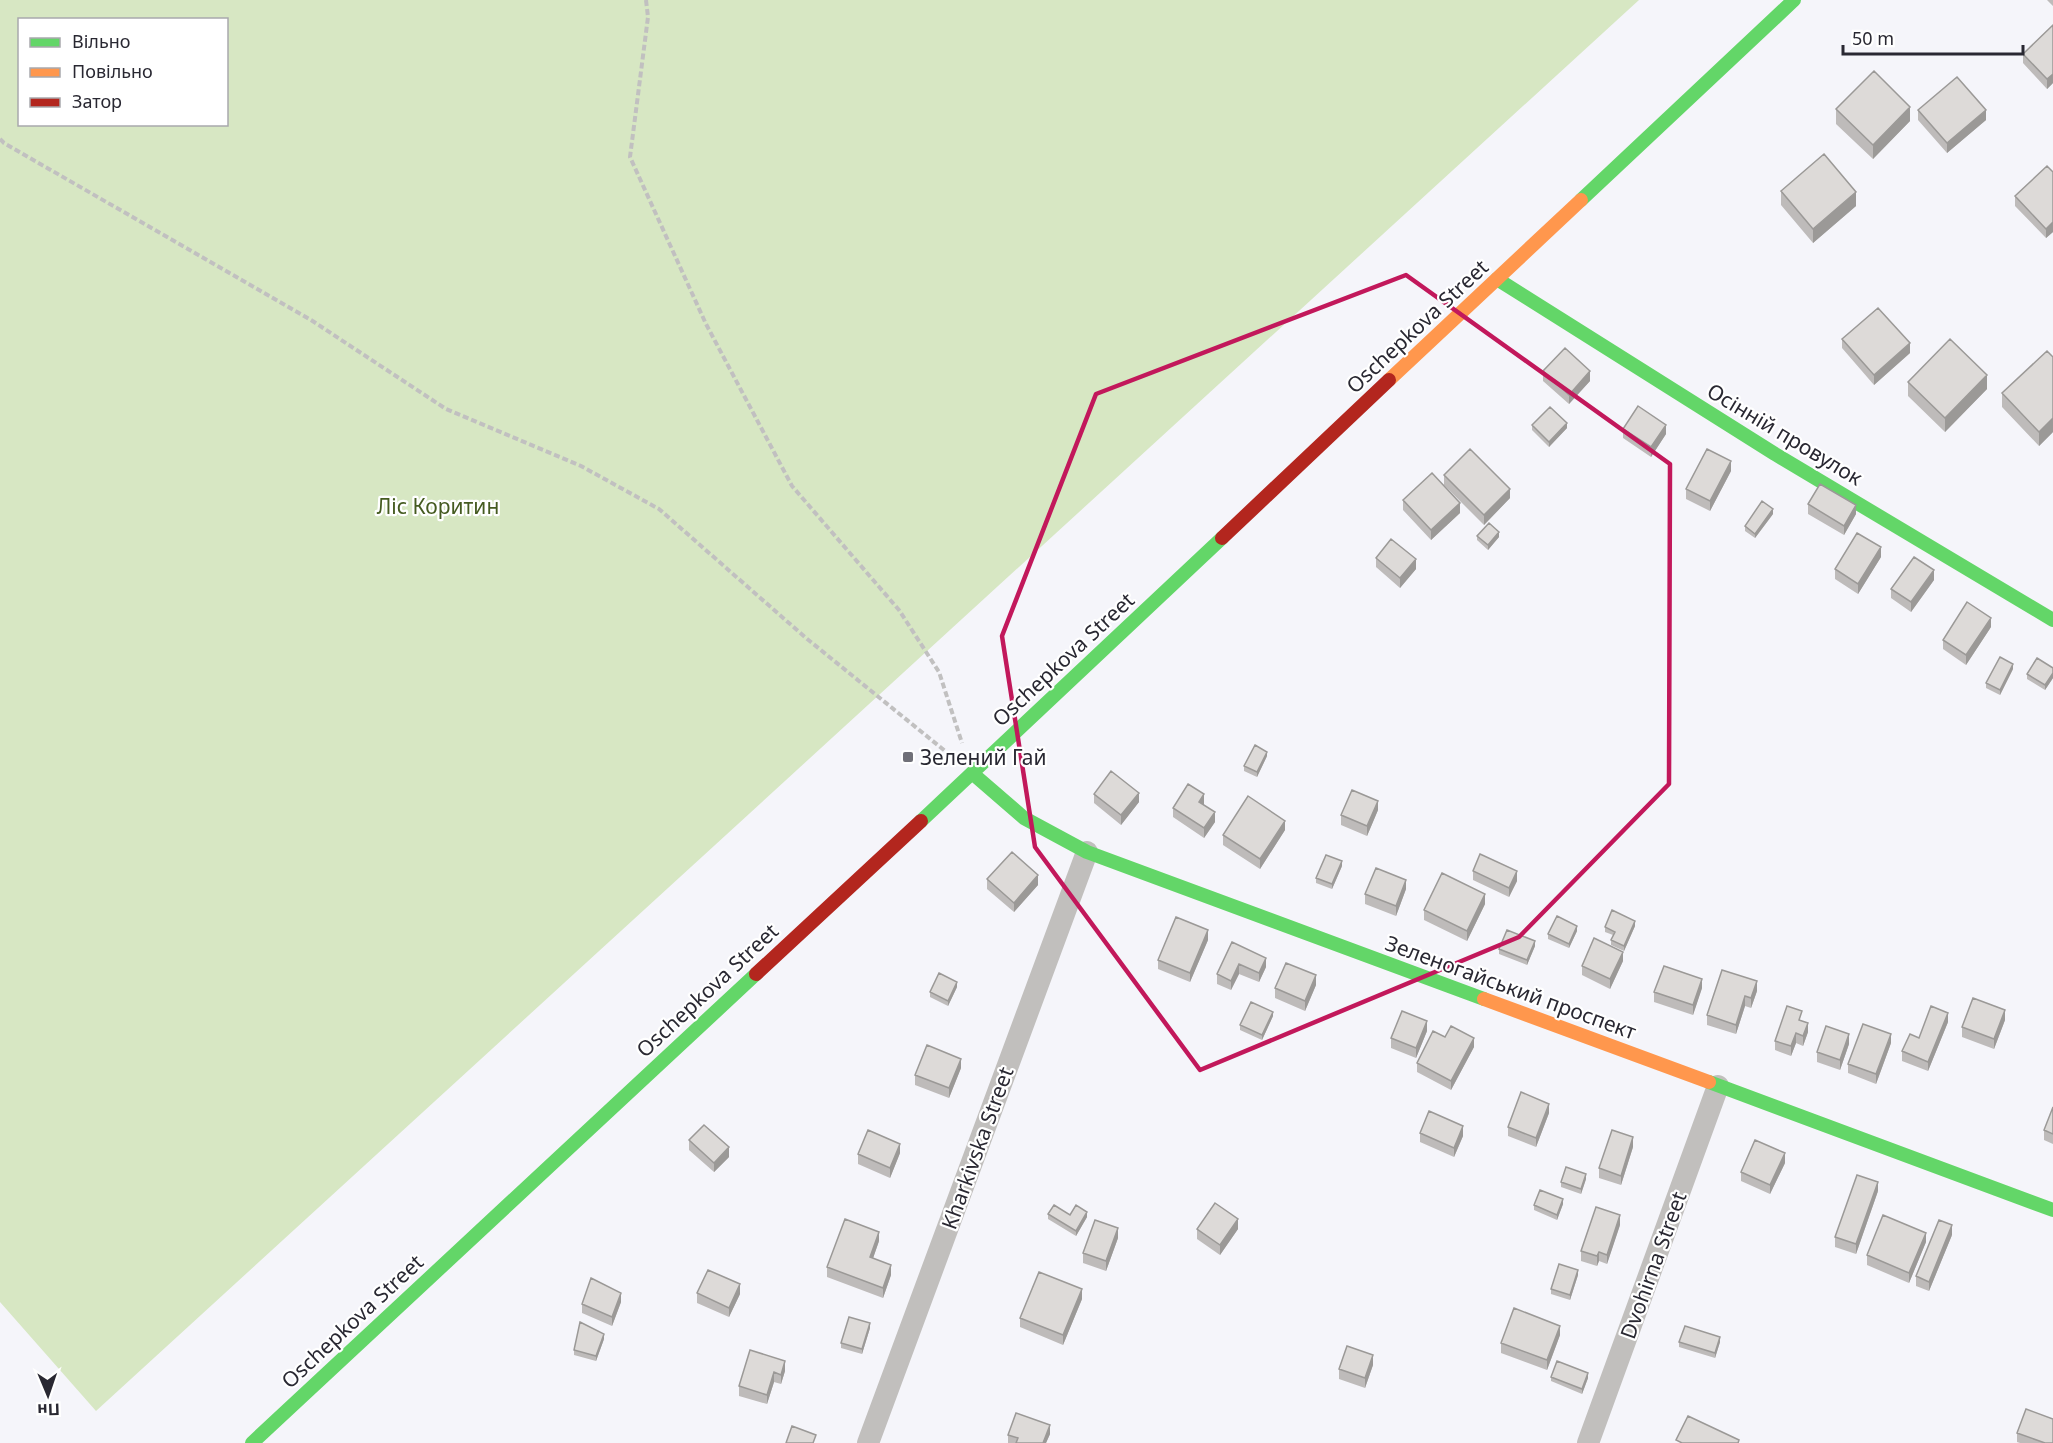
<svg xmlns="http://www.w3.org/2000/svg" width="2053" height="1443" viewBox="0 0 2053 1443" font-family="'Noto Sans',sans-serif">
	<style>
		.green { fill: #d7e7c3; fill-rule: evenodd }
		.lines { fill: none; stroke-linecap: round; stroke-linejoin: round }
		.path { stroke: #c1c0c0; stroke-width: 4; stroke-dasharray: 6 3; stroke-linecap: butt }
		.street { stroke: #c1bfbd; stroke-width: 22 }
		.fast { stroke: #63d668; stroke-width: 14 }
		.slow { stroke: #ff974d; stroke-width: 14 }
		.jam { stroke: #b3261e; stroke-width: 14 }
		.wall { fill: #bebbba }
		.shaded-wall { fill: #9b9997 }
		.building { fill: #dddad8; stroke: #9b9997; stroke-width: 1.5 }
		.marked { fill: none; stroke: #c2185b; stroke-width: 4.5; stroke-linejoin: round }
		.poi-dot { fill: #707078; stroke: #fff; stroke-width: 2 }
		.labels { text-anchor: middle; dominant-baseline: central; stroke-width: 4.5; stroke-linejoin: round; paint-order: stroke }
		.street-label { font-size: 21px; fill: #292832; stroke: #fff }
		.park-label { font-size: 21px; fill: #455b20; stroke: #fff }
		.poi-label { font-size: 21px; fill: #292832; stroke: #fff; text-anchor: start }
	</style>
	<rect width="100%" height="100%" fill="#f5f5fa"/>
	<path class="green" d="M0,0h1639l-1543,1411 -96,-109zM20,20h206v104h-206z"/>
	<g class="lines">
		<path class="path" d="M646,0l2,17 -18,140 76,167 86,162 107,124 40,62 23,71
			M0,139l4,4 307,177 135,89 135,57 78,43 147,129 144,117"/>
		<path class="street" d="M868,1443l219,-591
			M1588,1443l130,-357"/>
		<path class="fast" d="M1581,200l213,-200
			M1497,279l278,175 278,166
			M972,773l52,45 63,34 397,147
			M921,821l301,-283
			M1709,1082l344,128
			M252,1443l504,-469"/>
		<path class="slow" d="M1389,380l192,-180
			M1484,999l225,83"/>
		<path class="jam" d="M1222,538l167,-158
			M756,974l165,-153"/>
	</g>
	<path class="wall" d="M2047,0h6v6z
		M2053,25v58l-6,6 -24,-26v-9z
		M1836,109l74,12 -37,38 -37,-35z
		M1918,110l68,10 -39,33 -29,-33z
		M2053,172v60l-7,6 -31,-32v-10z
		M1781,191l75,15 -43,37 -32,-38z
		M1842,339l68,14 -36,32 -32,-37z
		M2053,357v75l-14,14 -37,-39v-14z
		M1543,371l47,10 -21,23 -26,-23z
		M1908,382l79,7 -42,43 -37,-36z
		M1532,425l35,3 -18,19 -17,-17z
		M1623,429l43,5 -15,23 -28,-19z
		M1731,471l-21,40 -24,-12v-10z
		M1444,475l66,23 -26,27 -40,-40z
		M1403,500l57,13 -29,27 -28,-30z
		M1808,504l48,10 -12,21 -36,-21z
		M1773,514l-18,24 -10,-7v-5z
		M1477,536l22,1 -11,13 -11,-10z
		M1881,557l-23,37 -23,-15v-10z
		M1376,558l40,11 -16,19 -24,-21z
		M1934,580l-23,32 -20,-14v-9z
		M1991,627l-25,38 -23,-16v-9z
		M2053,668v10l-8,12 -18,-11v-5z
		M2013,669l-13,26 -14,-7v-5z
		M1267,756l-10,21 -13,-6v-5z
		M1094,794l45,8 -18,23 -27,-22z
		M1204,804l-1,1 12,17 -11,16 -31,-21v-9z
		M1378,810l-11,26 -26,-11v-10z
		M1285,830l-25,39 -37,-24v-10z
		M1342,866l-10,23 -16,-6v-5z
		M1473,871l44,10 -8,16 -36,-17z
		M987,879l51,6 -24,27 -27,-23z
		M1406,889l-10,27 -31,-12v-10z
		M1485,904l-18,37 -43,-21v-10z
		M1635,926l-11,25 -13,-6v-5l2,-5 -8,-3v-5z
		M1577,931l-8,17 -21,-9v-5z
		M1208,940l-18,42 -32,-13v-9z
		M1232,942l34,25 -7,15 -20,-8 -8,16 -14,-6v-10z
		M1535,946l-8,19 -28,-11v-5z
		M1623,961l-13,28 -28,-14v-9z
		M1316,985l-11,26 -30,-13v-10z
		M957,987l-9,19 -18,-9v-5z
		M1702,988l-9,27 -39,-13v-10z
		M1757,991l-6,17 -6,-2 -9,28 -29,-9v-10z
		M1273,1016l-11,24 -22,-10v-5z
		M2005,1020l-11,29 -32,-12v-10z
		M1802,1021l6,11 -5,14 -7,-3 -5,13 -16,-6v-9z
		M1948,1022l-20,49 -26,-10v-10l17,-13z
		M1427,1031l-11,27 -25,-10v-10z
		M1445,1037l29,10 -23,43 -34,-18v-9z
		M1891,1043l-15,41 -28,-11v-9z
		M1849,1044l-9,26 -23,-8v-10z
		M961,1068l-12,30 -34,-13v-10z
		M2053,1107v37l-9,-4v-10z
		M1549,1113l-13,34 -28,-11v-9z
		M1420,1133l43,3 -9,21 -34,-15z
		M689,1140l40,17 -15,15 -25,-22z
		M1633,1147l-12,38 -22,-7v-10z
		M900,1153l-10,25 -32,-14v-10z
		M1785,1163l-15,31 -29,-13v-9z
		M1586,1179l-5,15 -20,-7v-5z
		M1878,1191l-22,63 -21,-7v-10z
		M1563,1204l-6,16 -23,-10v-5z
		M1048,1214l22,1 17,2 -11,19 -28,-17z
		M1620,1225l-13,39 -8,-3 -2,5 -16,-5v-10z
		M1197,1229h41l-18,26 -23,-16z
		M1952,1235l-23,56 -13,-5v-10z
		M1118,1238l-12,33 -23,-8v-10z
		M879,1241l-6,17 18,17 -8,23 -56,-21v-10z
		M1926,1242l-17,41 -42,-18v-10z
		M1578,1275l-8,25 -19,-6v-5z
		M697,1293l43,1 -11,23 -32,-14z
		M1082,1299l-19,46 -43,-18v-9z
		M621,1302l-9,24 -30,-13v-9z
		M870,1328l-8,26 -21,-6v-5z
		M1560,1335l-13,35 -46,-17v-10z
		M604,1339l-8,22 -22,-6v-5z
		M1679,1342h41l-5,16 -36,-11z
		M785,1361v10l-4,13 -7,-2 -7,22 -28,-8v-10z
		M1373,1365l-8,23 -26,-9v-10z
		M1551,1377l37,1 -6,16 -31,-13z
		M2017,1433l36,10h-33l-3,-1z
		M1050,1434l-4,9h-38v-8z"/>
	<path class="shaded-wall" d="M2053,74v9l-6,6v-10z
		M1910,107v14l-37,38v-14z
		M1986,110v10l-39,33v-10z
		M1856,192v14l-43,37v-14z
		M2053,222v10l-7,6v-9z
		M1910,343v10l-36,32v-10z
		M1590,371v10l-21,23v-9z
		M1987,375v14l-42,43v-14z
		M2053,418v14l-14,14v-14z
		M1567,423v5l-18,19v-5z
		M1666,425v9l-15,23v-10z
		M1731,461v10l-21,40v-10z
		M1510,489v9l-26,27v-10z
		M1460,503v10l-29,27v-10z
		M1856,505v9l-12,21v-9z
		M1773,509v5l-18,24v-4z
		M1499,532v5l-11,13v-5z
		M1881,547v10l-23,37v-10z
		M1416,559v10l-16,19v-10z
		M1934,570v10l-23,32v-10z
		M1991,618v9l-25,38v-10z
		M2013,664v5l-13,26v-5z
		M2053,673v5l-8,12v-5z
		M1267,752v4l-10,21v-5z
		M1139,793v9l-18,23v-10z
		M1204,794v10l-5,7v-9z
		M1378,801v9l-11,26v-10z
		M1215,812v10l-11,16v-10z
		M1285,821v9l-25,39v-10z
		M1342,861v5l-10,23v-5z
		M1517,871v10l-8,16v-9z
		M1038,875v10l-24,27v-9z
		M1406,880v9l-10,27v-10z
		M1485,894v10l-18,37v-10z
		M1635,921v5l-11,25v-5z
		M1577,926v5l-8,17v-4z
		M1208,930v10l-18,42v-9z
		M1535,941v5l-8,19v-5z
		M1623,952v9l-13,28v-10z
		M1266,958v9l-7,15v-9z
		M1239,964v10l-8,16v-9z
		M1316,975v10l-11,26v-10z
		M1702,979v9l-9,27v-10z
		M1757,981v10l-6,17v-10z
		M957,982v5l-9,19v-5z
		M1745,996v10l-9,28v-9z
		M2005,1010v10l-11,29v-10z
		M1273,1012v4l-11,24v-5z
		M1948,1013v9l-20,49v-9z
		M1427,1021v10l-11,27v-10z
		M1808,1023v9l-5,14v-10z
		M1796,1033v10l-5,13v-10z
		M1849,1034v10l-9,26v-10z
		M1891,1034v9l-15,41v-10z
		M1474,1038v9l-23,43v-9z
		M961,1059v9l-12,30v-10z
		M1549,1104v9l-13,34v-9z
		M1463,1126v10l-9,21v-9z
		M1633,1137v10l-12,38v-9z
		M900,1144v9l-10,25v-10z
		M729,1147v10l-15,15v-9z
		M1785,1153v10l-15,31v-9z
		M1586,1174v5l-5,15v-5z
		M1878,1182v9l-22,63v-10z
		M1563,1199v5l-6,16v-5z
		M1087,1212v5l-11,19v-5z
		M1620,1215v10l-13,39v-9z
		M1238,1219v10l-18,26v-10z
		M1952,1225v10l-23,56v-9z
		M1118,1228v10l-12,33v-10z
		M879,1232v9l-9,26v-10z
		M1926,1233v9l-17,41v-10z
		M1599,1252v9l-2,5v-10z
		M891,1265v10l-8,23v-10z
		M1578,1270v5l-8,25v-5z
		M740,1284v10l-11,23v-9z
		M1082,1289v10l-19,46v-10z
		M621,1293v9l-9,24v-9z
		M870,1323v5l-8,26v-5z
		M1560,1326v9l-13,35v-10z
		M604,1334v5l-8,22v-5z
		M1720,1337v5l-5,16v-5z
		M1373,1355v10l-8,23v-10z
		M785,1361v10l-4,13v-9z
		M774,1372v10l-7,22v-9z
		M1588,1373v5l-6,16v-5z
		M1050,1425v9l-4,9h-3z"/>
	<path class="building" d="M2053,25v49l-6,5 -24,-25z
		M1874,71l36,36 -37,38 -37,-36z
		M1957,77l29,33 -39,33 -29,-33z
		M1824,154l32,38 -43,37 -32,-38z
		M2047,166l6,6v50l-7,7 -31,-33z
		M1878,308l32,35 -36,32 -32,-36z
		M1950,339l37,36 -42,43 -37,-36z
		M1565,348l25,23 -21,24 -26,-24z
		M2047,351l6,6v61l-14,14 -37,-39z
		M1638,406l28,19 -15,22 -28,-18z
		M1550,407l17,16 -18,19 -17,-17z
		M1470,449l40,40 -26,26 -40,-40z
		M1707,449l24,12 -21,40 -24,-12z
		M1432,473l28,30 -29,27 -28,-30z
		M1820,484l36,21 -12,21 -36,-22z
		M1762,501l11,8 -18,25 -10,-8z
		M1489,523l10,9 -11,13 -11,-9z
		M1857,533l24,14 -23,37 -23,-15z
		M1391,539l25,20 -16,19 -24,-20z
		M1914,557l20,13 -23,32 -20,-13z
		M1967,602l24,16 -25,37 -23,-15z
		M2000,657l13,7 -13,26 -14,-7z
		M2037,658l16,10v5l-8,12 -18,-11z
		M1255,745l12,7 -10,20 -13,-6z
		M1111,771l28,22 -18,22 -27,-21z
		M1188,784l16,10 -5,8 16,10 -11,16 -31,-20z
		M1352,790l26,11 -11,25 -26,-11z
		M1248,796l37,25 -25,38 -37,-24z
		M1012,852l26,23 -24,28 -27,-24z
		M1480,854l37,17 -8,17 -36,-17z
		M1326,855l16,6 -10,23 -16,-6z
		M1376,868l30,12 -10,26 -31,-12z
		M1442,873l43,21 -18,37 -43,-21z
		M1612,910l23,11 -11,25 -13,-6 4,-8 -10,-5z
		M1557,916l20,10 -8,18 -21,-10z
		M1176,917l32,13 -18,43 -32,-13z
		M1507,930l28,11 -8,19 -28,-11z
		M1594,938l29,14 -13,27 -28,-13z
		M1232,942l34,16 -7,15 -20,-9 -8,17 -14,-7z
		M1286,963l30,12 -11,26 -30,-13z
		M1664,966l38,13 -9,26 -39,-13z
		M1722,970l35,11 -6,17 -6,-2 -9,29 -29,-10z
		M939,973l18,9 -9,19 -18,-9z
		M1973,998l32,12 -11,29 -32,-12z
		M1251,1002l22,10 -11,23 -22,-10z
		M1787,1006l15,5 -3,9 9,3 -5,13 -7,-3 -5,13 -16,-5z
		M1931,1006l17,7 -20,49 -26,-11 8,-17 9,4z
		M1402,1011l25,10 -11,27 -25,-10z
		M1863,1024l28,10 -15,40 -28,-10z
		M1451,1026l23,12 -23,43 -34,-18 16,-32 12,6z
		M1826,1026l23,8 -9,26 -23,-8z
		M927,1045l34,14 -12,29 -34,-13z
		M1521,1092l28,12 -13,34 -28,-11z
		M2053,1107v27l-9,-4z
		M1429,1111l34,15 -9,22 -34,-15z
		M704,1125l25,22 -15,16 -25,-23z
		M868,1130l32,14 -10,24 -32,-14z
		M1612,1130l21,7 -12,39 -22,-8z
		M1755,1140l30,13 -15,32 -29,-13z
		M1566,1167l20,7 -5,15 -20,-7z
		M1857,1175l21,7 -22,62 -21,-7z
		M1540,1190l23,9 -6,16 -23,-10z
		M1215,1203l23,16 -18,26 -23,-16z
		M1054,1205l16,10 6,-10 11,7 -11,19 -28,-17z
		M1596,1207l24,8 -13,40 -8,-3 -2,4 -16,-5z
		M1883,1215l43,18 -17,40 -42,-18z
		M845,1219l34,13 -9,25 21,8 -8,23 -56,-21z
		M1095,1220l23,8 -12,33 -23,-8z
		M1939,1220l13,5 -23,57 -13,-6z
		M1559,1264l19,6 -8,25 -19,-6z
		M708,1270l32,14 -11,24 -32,-15z
		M1039,1272l43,17 -19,46 -43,-17z
		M591,1278l30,15 -9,24 -30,-13z
		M1514,1308l46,18 -13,34 -46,-17z
		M849,1317l21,6 -8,26 -21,-6z
		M580,1322l24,12 -8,22 -22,-6z
		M1685,1326l35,11 -5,16 -36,-11z
		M1347,1346l26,9 -8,23 -26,-9z
		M750,1350l35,11 -4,14 -7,-3 -7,23 -28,-9z
		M1557,1361l31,12 -6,16 -31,-12z
		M2026,1409l27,10v24h-8l-28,-10z
		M1016,1413l34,12 -7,18h-27l2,-5 -10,-3z
		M1688,1416l51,24 -1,3h-56l-6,-3z
		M792,1426l24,9 -3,8h-27z"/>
	<path class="marked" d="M1406,275l264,189 -1,320 -150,153 -319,133 -165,-223 -33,-211 94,-242z"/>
	<rect class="poi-dot" x="902" y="751" width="12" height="12" rx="3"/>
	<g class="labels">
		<g class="street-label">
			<text transform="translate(1417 326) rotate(-43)">Oschepkova Street</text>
			<text transform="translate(1785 434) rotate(31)">Осінній провулок</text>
			<text transform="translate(1063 659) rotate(-43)">Oschepkova Street</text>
			<text transform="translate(1511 987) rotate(20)">Зеленогайський проспект</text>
			<text transform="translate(707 990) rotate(-43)">Oschepkova Street</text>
			<text transform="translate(977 1148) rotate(-70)">Kharkivska Street</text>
			<text transform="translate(1653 1265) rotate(-70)">Dvohirna Street</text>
			<text transform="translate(352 1321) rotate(-43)">Oschepkova Street</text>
		</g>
		<g class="park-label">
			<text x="438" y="506">Ліс Коритин</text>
		</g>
		<g class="poi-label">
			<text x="920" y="757">Зелений Гай</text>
		</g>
	</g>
	<rect x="18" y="18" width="210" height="108" fill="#ffffff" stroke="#a9a9ad" stroke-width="1.5"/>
	<rect x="30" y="38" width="30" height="9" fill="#63d668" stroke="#a9a9ad" stroke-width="1.5"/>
	<text x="72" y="48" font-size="18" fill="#292832">Вільно</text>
	<rect x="30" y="68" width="30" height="9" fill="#ff974d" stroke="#a9a9ad" stroke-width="1.5"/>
	<text x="72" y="78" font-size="18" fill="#292832">Повільно</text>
	<rect x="30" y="98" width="30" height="9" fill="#b3261e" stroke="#a9a9ad" stroke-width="1.5"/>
	<text x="72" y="108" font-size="18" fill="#292832">Затор</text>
	<g transform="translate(48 1395) rotate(178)" stroke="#ffffff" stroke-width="4.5" paint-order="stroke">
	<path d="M0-4.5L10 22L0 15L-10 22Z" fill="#292832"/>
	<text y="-9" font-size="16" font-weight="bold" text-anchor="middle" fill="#292832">Пн</text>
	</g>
	<path d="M1843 45v9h180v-9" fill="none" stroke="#292832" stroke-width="3"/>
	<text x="1852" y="45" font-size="18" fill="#292832" stroke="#ffffff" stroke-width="4.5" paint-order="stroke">50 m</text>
</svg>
